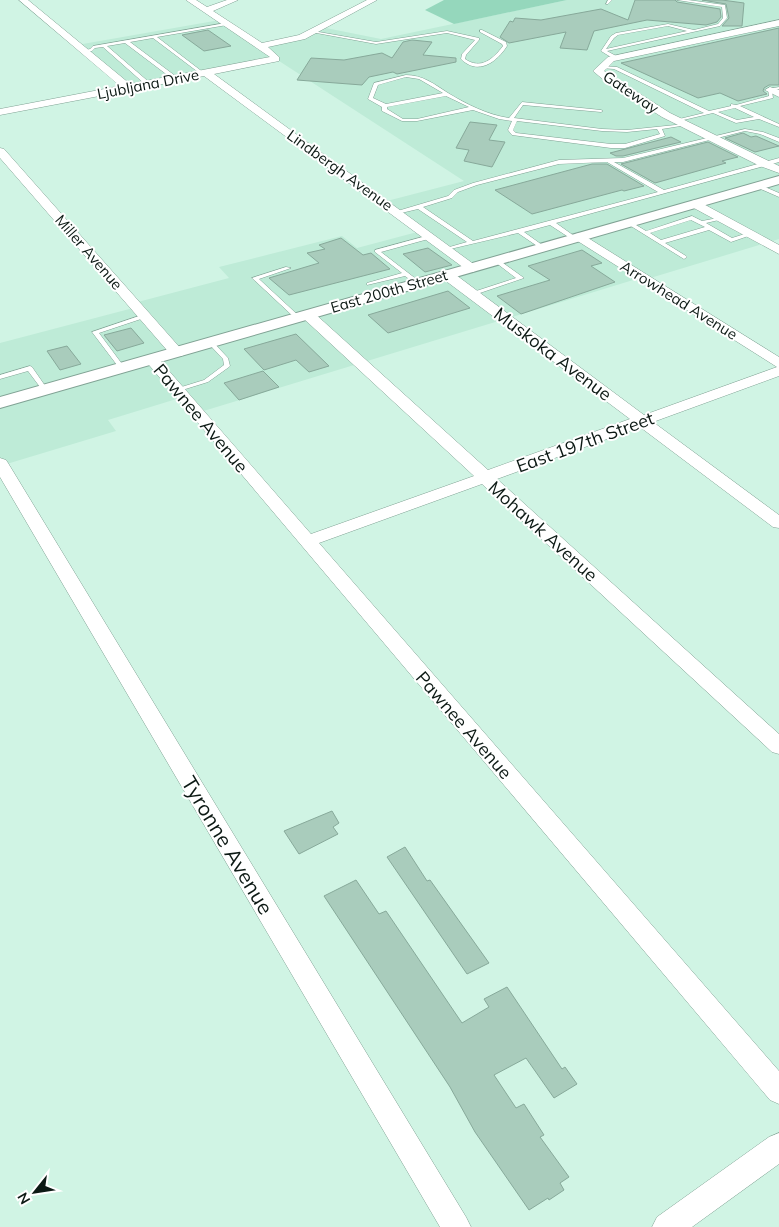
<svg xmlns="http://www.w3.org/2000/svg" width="779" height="1227" viewBox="0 0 779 1227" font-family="Mulish,sans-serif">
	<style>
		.built { fill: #beebd7 }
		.green { fill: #95d7bc }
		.building { fill: #a9ccbc; stroke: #87a99a }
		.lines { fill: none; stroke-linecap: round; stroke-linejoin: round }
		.service-casing { stroke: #80a294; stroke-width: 1 }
		.minor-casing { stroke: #80a294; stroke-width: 1 }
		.tertiary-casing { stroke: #80a294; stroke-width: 2 }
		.service { fill: #fff; fill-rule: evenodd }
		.minor { fill: #fff; fill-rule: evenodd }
		.tertiary { fill: #fff; fill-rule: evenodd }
		.labels { text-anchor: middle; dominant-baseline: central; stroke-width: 4; stroke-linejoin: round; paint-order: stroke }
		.far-street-label { font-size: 15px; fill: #0c1914; stroke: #fff }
		.street-label { font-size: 18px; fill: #0c1914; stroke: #fff }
		.near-street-label { font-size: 21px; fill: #0c1914; stroke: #fff }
	</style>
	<rect width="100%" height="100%" fill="#d0f4e4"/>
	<path class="built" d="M567,0h212v239l-132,40 -4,-2 -446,136 -14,-16 -75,23 8,11 -116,35v-123l137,-36 -3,-4 95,-25 -10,-11 123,-31 15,12 64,-17 -38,-29 81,-21 -188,-122 -147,29 -52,-43 143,-25 41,26 41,-9 19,-10 60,12z"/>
	<path class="green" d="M444,0h123l-113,24 -29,-14z"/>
	<path class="building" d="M635,0h40l2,2 43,7 1,8 -4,5 -11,3 -59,-5 -53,11 -7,19 -27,-2 6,-16 -57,11 -9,-6 10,-16 3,1 2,-4 26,2 60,-11 27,11z
		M702,0h20l22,3 -2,23h-20l7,-8 -3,-14z
		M779,28v57h-10l-5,3 -1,3 4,3 -29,7 -18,-8 -22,5 -77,-35z
		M208,30l23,16 -27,5 -22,-16z
		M412,40l20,2 -9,13 33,3v4l-59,12 -4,-2 -24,5 -7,8 -65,-5 14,-22 33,2 38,-7 10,5 11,-16z
		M470,122l27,3 -8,15 16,2 -13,25 -28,-6 5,-11 -13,-2z
		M743,133l8,4 5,-1 23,10 -24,6 -30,-14z
		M671,137l10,5 -58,14h-7l-6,-3z
		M708,142l30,15 -16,4 4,2 -71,20 -34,-19z
		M592,164h15l37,22 -20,5 -2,-1 -90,24 -37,-24z
		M341,238l22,17 8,-2 19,16 -101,26 -20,-17 50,-15 -12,-10 18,-4 -6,-4z
		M428,248l24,17 -27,7 -22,-18z
		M582,250l20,13 -11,3 24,16 -94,32 -24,-18 53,-16 -22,-14z
		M448,291l22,17 -82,25 -20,-18z
		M131,328l13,15 -27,8 -13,-16z
		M296,334l33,32 -20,6 -13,-12 -32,10 -20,-21z
		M67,346l14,18 -21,6 -13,-19z
		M263,371l16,16 -40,13 -15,-17z
		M332,811l7,12 -6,4 5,7 -39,20 -15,-23z
		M405,847l22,34 3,-1 59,83 -22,11 -80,-117z
		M356,880l23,34 7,-3 76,112 27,-16 -5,-8 23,-12 55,82 3,-2 12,17 -23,14 -28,-40 -32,17 22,33 8,-4 20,31 -4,2 29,40 -9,6 4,7 -15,10 -1,-2 -19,12 -54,-78 -25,-45 -126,-191z"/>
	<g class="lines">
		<defs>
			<path id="service" d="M608,0h4l-4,4h-2z
				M677,0h11l37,5 2,13 -7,8 -113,25 11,6v2h-4l-13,-8 10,-15 5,-3 52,-9 26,6 24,-6 5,-6 -1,-11zM668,26l19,5 -81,18 8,-11 4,-3z
				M226,23l1,2 -70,12 47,36 -2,2 -49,-37 -23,4 48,36v2h-4l-49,-37 -18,3 43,37v2h-4l-43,-38 -8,1 -3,3 -7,1 -2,-1 7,-2 3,-3z
				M480,30h2l24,12 1,4c-10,16 -29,30 -46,13l1,-5 13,-14 -28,-7 -71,11 -65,-12 2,-1 63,11 71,-11 32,7v2l-13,15 -1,4c16,11 28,0 38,-13l-1,-2 -22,-12z
				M601,66l16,1 92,44 22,-5v-2l5,1 33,-9 -1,-7 11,-2v2l-7,2 1,7 -33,8 39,18v3l-20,-8 -23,4 -23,-10 -38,9v-2l29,-7 -90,-44 -13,-1zM735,108l19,9 -17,3 -19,-8z
				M406,75c17,0 28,9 42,18 18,11 40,22 61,25l13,-16 79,8 2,1 -2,1 -78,-7 -9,13 88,11 25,1 58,-6 2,1 -25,4 3,7 -40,12h-14l-99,-13 -4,-5 4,-9 -13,-2 -26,-9 -56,11h-15l-20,-10v-4l-14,-8 6,-16zM406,77l13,2 24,14 -57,11 -13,-6 5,-13zM446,96l23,11 -52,12h-14l-16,-10v-2zM517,121l85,10 25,1 30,-3 3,5 -35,10h-14l-95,-11 -3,-3z
				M745,129l18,3 16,6v4l-19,-8 -15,-3 -122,31h-9l50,28 115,-32v4l-223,61 21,15v2h-4l-23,-15 -26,7 21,15 1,1 -3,2 -25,-17 -72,17v-2l21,-6 -49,-33 -21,5 -3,-2 54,-16 6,-6 19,-7 86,-23 64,-2zM607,162l51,30 -185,49 -50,-34 29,-9 6,-6 19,-7 82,-21z
				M758,184l21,9v4l-23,-10 -1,-1z
				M692,216l10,5 21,-4v2l-17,4 26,15 19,-6 3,2 -23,8 -22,-12 -44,13 21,13 1,1 -3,2 -58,-36 5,-1 15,9zM691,220l14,7 -44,13 -11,-7z
				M430,235l2,1v2l-51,14 39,30v2h-4l-11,-8 -38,9v-2l35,-10 -27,-21v-2z
				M495,260h4l25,18 -50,17h-4v-2l46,-15 -21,-16z
				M286,267l5,1 -32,11 41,38v2h-4l-44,-41z
				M145,314l3,2 -1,1 -48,16 26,35 -3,2 -2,-1 -28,-37z
				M211,341l2,1 15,16 2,8 -1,1 -21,15 -29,9h-4v-2l29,-9 20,-15 -1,-6 -15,-16z
				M30,366l2,1 16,23 -1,1h-4l-15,-20 -28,8v-4z"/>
			<path id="minor" d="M19,0h9l102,84 140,-27 -84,-57h10l11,7 20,-7h11l-25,11 49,32 37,-8 68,-35h10l-72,39 -37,8 11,10v4l-65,13 265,194 -6,4 -5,-1 -264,-195 -204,39v-6l120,-23z
				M779,20v6l-165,35 -10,10 66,42 109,53v7l-19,-7 -98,-49 -57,-36 -12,-10 15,-14z
				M770,87l9,3v7l-14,-7z
				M0,148l4,1 178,201 2,3 -2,3h-10l-172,-198z
				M696,200l83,45v9l-87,-47 -2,-3 2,-3z
				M580,233l199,124v19l-126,46 126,93v13l-6,-1 -133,-100 -143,52 282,255v20l-7,-2 -290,-268 -163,59 460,528v33l-9,-4 -626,-741 2,-3h10l155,178 163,-58 -171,-158 -2,-3 2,-3h10l175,158 142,-51 -188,-141 -2,-3 2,-3h10l192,143 133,-48 -201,-127 -2,-3 2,-3z
				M0,458l6,2 2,3 458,754 5,10h-31l-440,-750z
				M779,1133v31l-87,63h-40l5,-10 112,-80z"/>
			<path id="tertiary" d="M779,176v8l-779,224v-11z"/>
		</defs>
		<use href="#service" class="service-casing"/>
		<use href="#minor" class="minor-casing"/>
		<use href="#tertiary" class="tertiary-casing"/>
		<use href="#service" class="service"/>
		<use href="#minor" class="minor"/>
		<use href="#tertiary" class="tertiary"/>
	</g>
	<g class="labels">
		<g class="far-street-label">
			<text transform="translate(148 84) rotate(-11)">Ljubljana Drive</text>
			<text transform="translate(631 92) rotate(34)">Gateway</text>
			<text transform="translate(340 170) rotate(36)">Lindbergh Avenue</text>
			<text transform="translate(89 252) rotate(49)">Miller Avenue</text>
			<text transform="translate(389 291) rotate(-16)">East 200th Street</text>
			<text transform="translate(679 300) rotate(32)">Arrowhead Avenue</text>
		</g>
		<g class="street-label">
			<text transform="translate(553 354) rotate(37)">Muskoka Avenue</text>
			<text transform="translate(201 418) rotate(50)">Pawnee Avenue</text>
			<text transform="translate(585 442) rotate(-20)">East 197th Street</text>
			<text transform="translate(543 531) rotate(42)">Mohawk Avenue</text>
			<text transform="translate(464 725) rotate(49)">Pawnee Avenue</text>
		</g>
		<g class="near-street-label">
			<text transform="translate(228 845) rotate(59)">Tyronne Avenue</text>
		</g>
	</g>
	<g transform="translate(35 1192) rotate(240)" stroke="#ffffff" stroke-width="4" paint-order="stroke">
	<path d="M0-4L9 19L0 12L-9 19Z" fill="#0c1914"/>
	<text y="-8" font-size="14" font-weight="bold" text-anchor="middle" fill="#0c1914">N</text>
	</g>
</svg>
